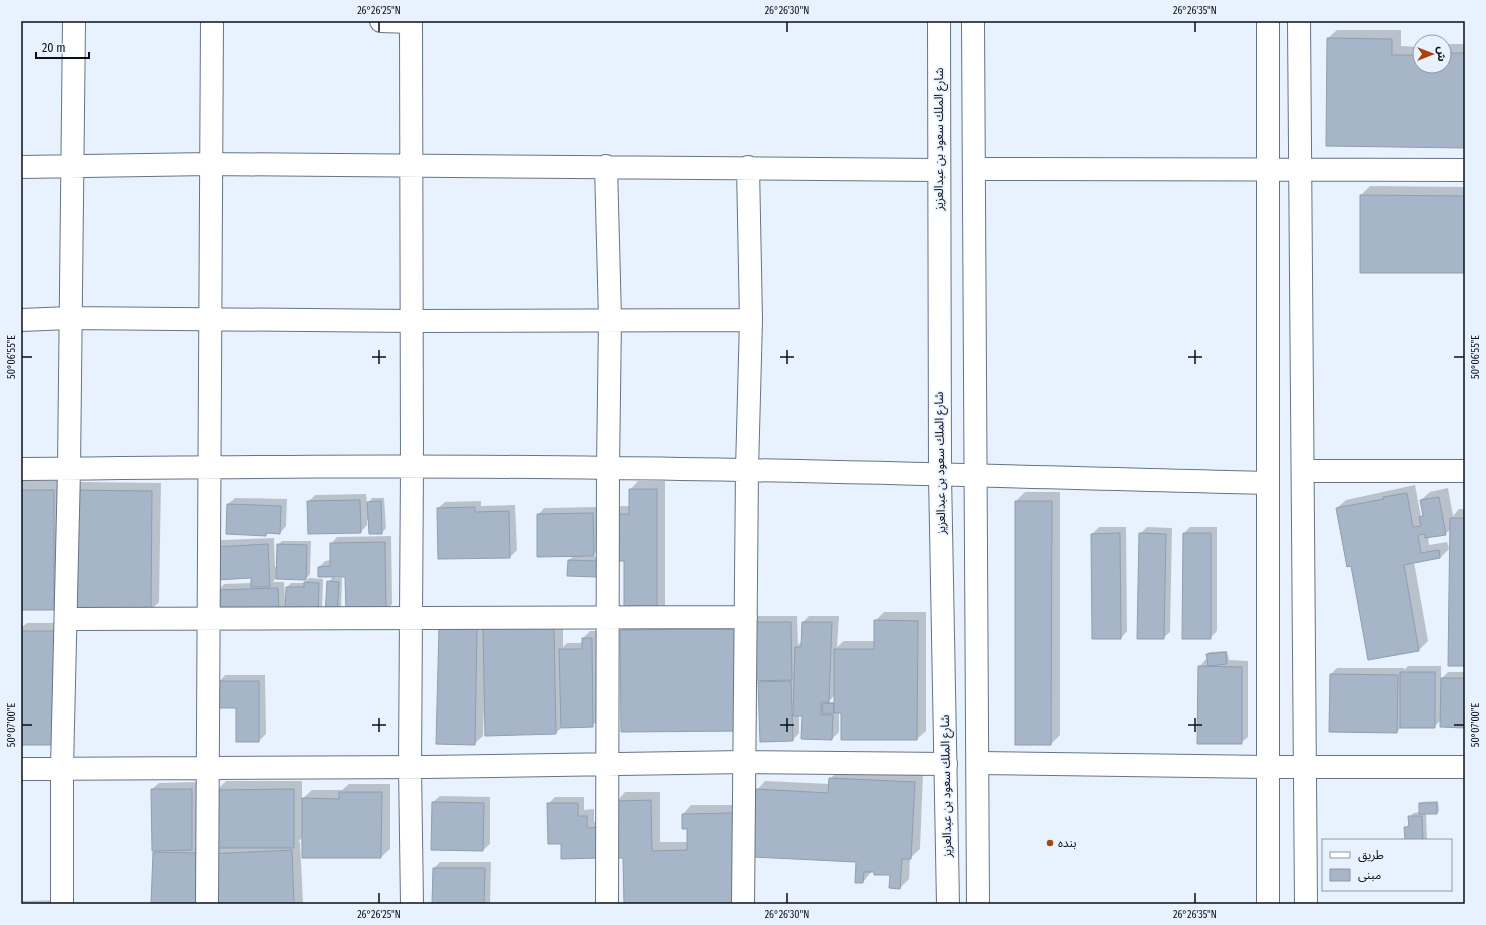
<svg xmlns="http://www.w3.org/2000/svg" width="1486" height="925" viewBox="0 0 1486 925" font-family="'Fira Sans Condensed','Noto Sans Arabic',sans-serif">
	<style>
		.shadow { fill: #0003; fill-rule: evenodd }
		.building { fill: #a6b5c8; stroke: #8f9eb0 }
		.lines { fill: none; stroke-linecap: round; stroke-linejoin: round }
		.minor-casing { stroke: #667486; stroke-width: 24 }
		.major-casing { stroke: #667486; stroke-width: 24 }
		.minor { stroke: #fff; stroke-width: 22 }
		.major { stroke: #fff; stroke-width: 22 }
		.ticks { fill: none; stroke: #0a0f16; stroke-width: 1.5 }
		.poi-dot { fill: #a8450e; stroke: #e8f2fe; stroke-width: 1.5 }
		.labels { text-anchor: middle; dominant-baseline: central; stroke-width: 3.5; stroke-linejoin: round; paint-order: stroke }
		.street-label { font-size: 12px; fill: #0a0f16; stroke: #e8f2fe }
		.poi-label { font-size: 12px; fill: #0a0f16; stroke: #e8f2fe; text-anchor: start }
		.neatline { fill: none; stroke: #0a0f16; stroke-width: 1.5 }
		.ticks-label { font-size: 10px; text-anchor: middle; fill: #0a0f16 }
	</style>
	<rect width="100%" height="100%" fill="#e8f2fe"/>
	<path class="shadow" d="M1337,30h64v16l19,1v19h24v-22h21v103l-137,-109z
		M1370,186l95,1v85h-104v-77z
		M22,481h40v119l-9,9h-32z
		M638,481h27v124l-9,9 -31,-54 -13,-46 9,-8h9v-16z
		M79,482l82,1 -2,119 -9,9 -80,-4z
		M1415,485l6,32 2,-3 -2,-14 9,-8 18,-4 5,28 6,-7h6v156l-14,-136 -6,5 -17,3 1,8 18,-3 2,7 -9,9 -26,4 14,79 -9,9 -50,9 -17,-94 -15,-57 9,-8z
		M1025,492h35v243l-9,9h-35v-243z
		M366,494l1,10 5,-6h12l2,30 -4,5 -13,-13h-2v5l-6,7 -53,-30 7,-7z
		M235,498l52,1 -1,27 -6,7 -11,-1 -3,3 -38,-31z
		M481,501v5l34,-1 2,45 -7,7 -71,1 -1,-50 7,-6z
		M599,507l1,41 -7,7h-9v1l18,1v15l-33,-12 6,-5 -37,-40 6,-7z
		M1099,527h27l1,104 -6,7 -29,-104z
		M1147,527l25,1 -2,104 -7,6 -23,-104z
		M1190,527h27v104l-7,7 -26,-105z
		M391,536l1,68 -7,7 -39,-35h-11v2h7l-1,33 -5,4 -8,-33 6,-6 -15,-9 6,-6 6,-1v-16l6,-7z
		M274,538l1,29h2l1,-22 4,-4h29l-1,33 -4,5 -30,-1 -3,4h11l1,17h2v-12l4,-4h13l5,-5 14,1 -1,32 -36,-5 -7,8 -61,-23 6,-7 28,-1v-6l-36,-30 6,-7z
		M884,612h42v119l-9,8 -78,-27v20l-7,7 -29,-24h-4v18l-6,7 -34,-58 3,-3 -10,-56 6,-7h39l1,29 4,-4 1,-19 6,-6h30l-2,31 7,-6h31v-20zM835,695v7h-7z
		M563,619v28l4,-4h16v-5l7,-7h8l1,88 -7,7h-29l-7,7 -72,-30 -1,33 -9,8 -34,-115z
		M746,621l1,100 -126,-90 8,-9z
		M27,623h38l-44,121v-116z
		M1227,651l2,9 19,1v76l-7,6 -42,-76 6,-7h3v-6l1,-2z
		M1408,666h33v13l7,-7h17v55l-24,-7 -6,6h-33l-5,6 -66,-58 6,-6h67v2z
		M225,675h40l1,59 -7,7h-22v-34l-18,-25z
		M839,770l84,4 -3,75 -10,9 -1,21 -9,9 -9,-14 -16,-3h-3l-9,11 -6,-21 -100,-71 8,-9 65,3v-5z
		M226,781h76v18l10,-9h30l7,-6h41v65l-9,8h-78v-20l-5,5h2l3,62h-91l5,-114z
		M198,782l1,61 -4,4h8l-1,57h-50l2,-52 2,-2 -4,-61 7,-6z
		M625,792h35v50h28v-14l-5,-14 8,-9h50l3,97 -119,2 -1,-47 -7,-56z
		M440,796l50,1v47l-7,6 -50,-48z
		M555,797h29v13l10,-1v13l12,-1 1,30 -45,-8 -14,-39z
		M21,800l1,47 -1,1z
		M1438,801l1,10 -2,2h-11l1,27h-21l-1,-12 5,-5 -1,-6 5,-4 6,-1v-8l2,-2z
		M440,862h51l-1,42h-57l1,-36z
		M63,900v4h-42v-3z"/>
	<path class="building" d="M1327,38l65,1v16h28v11h24v-13h21v95l-139,-2z
		M1360,195l105,1v77h-105z
		M629,489h28v126h-33v-54h-13v-47h18z
		M21,490h33v120h-33z
		M70,490l82,1 -1,121 -83,-4z
		M1407,493l6,34 8,-1 -2,-9 4,-1 -3,-16 19,-3 7,38 -21,3v-4l-7,1 3,18 18,-3 1,8 -36,7 15,86 -51,9 -17,-94 -4,1 -11,-59 48,-9 -1,-2z
		M360,500l1,33 -53,1 -1,-33z
		M381,501l1,33h-13l-2,-32z
		M1015,501h37l-1,244h-36z
		M227,504l54,2 -1,28 -14,-1v3l-40,-2z
		M475,507v5l34,-1 1,47 -72,1 -1,-51z
		M593,513l1,43 -57,1v-43z
		M1450,518h15v148h-17z
		M1120,533l1,106h-29l-1,-105z
		M1139,533l27,1 -2,105h-27z
		M1183,533h28v106h-29z
		M385,542l1,70h-40l-1,-35h-27v-10l12,-1v-23z
		M268,544l2,43h-19v-9l-35,2 -1,-33z
		M277,544l30,1 -1,35 -30,-1z
		M568,560l31,1 -1,16 -31,-1z
		M327,581l12,1 -2,34 -12,-1z
		M304,582l15,1 -1,33 -33,-1 1,-28h18z
		M278,588l1,27 -61,2 -1,-27z
		M874,620l44,1 -1,119h-76v-27h-7v-64h40z
		M751,622h40l1,58 -40,1z
		M802,622h30l-3,80h-8v13h12l-1,25 -31,-1 1,-23h-9l2,-69h6z
		M439,628l38,1 -2,116 -39,-1z
		M554,628l2,106 -71,2 -2,-107z
		M738,629l1,102 -118,1 -1,-102z
		M21,631h36l-1,114h-35z
		M582,638h10l1,89 -32,1 -2,-79h23z
		M1226,652l1,12 -19,2 -2,-12z
		M1198,666l44,1v77h-45z
		M1400,672h35v56h-35z
		M1330,674l68,1 -1,58 -68,-1z
		M1441,678h24v50l-25,-1z
		M218,681h41v61h-23v-34h-18z
		M791,681l2,60 -33,1 -2,-60z
		M833,703l1,10 -11,1 -1,-10z
		M829,778l86,4 -4,77h-9l-2,30 -11,-1 1,-13h-16v-3h-10l-1,11h-8l1,-21 -103,-5 3,-68 72,4z
		M151,789h41v61l-40,1z
		M294,789v59h-78v-58z
		M339,792h43l-1,66h-79v-60l37,1z
		M651,800l1,51 35,-1v-21h-5v-15l51,-1 2,91h-111l-1,-46h-7v-57z
		M432,802l52,1 -1,48 -52,-1z
		M547,803h31v13h9v12l13,-1 1,31 -40,1v-15h-13z
		M1419,803h18v11h-18z
		M1408,816h14l1,24h-18l-1,-13h5z
		M292,850l2,54h-83l-2,-50z
		M153,852l44,1 -1,51h-45z
		M433,868h52l-1,36h-52z"/>
	<g class="lines">
		<defs>
			<path id="minor" d="M381,21l30,1
				M411,21l1,446 -2,300 2,137
				M1268,21v883
				M1299,21l7,883
				M606,166l4,153 -2,149 -1,436
				M21,167l189,-3 728,6
				M974,169l491,1
				M21,320l49,-2 342,3 339,-1
				M21,469c196,-2 393,-4 589,-1 219,2 439,10 658,15
				M1303,471h162
				M66,619l680,-2
				M978,763l290,4h197
				M21,769l404,-2 320,-5 201,2
				M62,904v-135l7,-300 5,-448
				M207,904l5,-883
				M743,904l4,-434 4,-150 -3,-153"/>
			<path id="major" d="M939,21l1,453 8,430
				M973,21l5,883"/>
		</defs>
		<use href="#minor" class="minor-casing"/>
		<use href="#major" class="major-casing"/>
		<use href="#minor" class="minor"/>
		<use href="#major" class="major"/>
	</g>
	<path class="ticks" d="M379,22v10M787,22v10M1195,22v10M379,350v14M787,350v14M1195,350v14M22,357h10M372,357h14M780,357h14M1188,357h14M1454,357h10M379,718v14M787,718v14M1195,718v14M22,725h10M372,725h14M780,725h14M1188,725h14M1454,725h10M379,893v10M787,893v10M1195,893v10"/>
	<circle class="poi-dot" cx="1050" cy="843" r="4"/>
	<g class="labels">
		<g class="street-label">
			<text transform="translate(939 139) rotate(-90)">شارع الملك سعود بن عبدالعزيز</text>
			<text transform="translate(940 463) rotate(-91)">شارع الملك سعود بن عبدالعزيز</text>
			<text transform="translate(946 786) rotate(-91)">شارع الملك سعود بن عبدالعزيز</text>
		</g>
		<g class="poi-label">
			<text x="1058" y="843">بنده</text>
		</g>
	</g>
	<rect width="1486" height="925" fill="none" stroke="#e8f2fe" stroke-width="44"/>
	<rect x="1322" y="839" width="130" height="52" fill="#e8f2fe" stroke="#8f97a1"/>
	<rect x="1330" y="852" width="20" height="6" fill="#ffffff" stroke="#8f97a1"/>
	<text x="1358" y="859" font-size="12" fill="#0a0f16">طريق</text>
	<rect x="1330" y="869" width="20" height="12" fill="#a6b5c8" stroke="#8f97a1"/>
	<text x="1358" y="879" font-size="12" fill="#0a0f16">مبنى</text>
	<g transform="translate(1432 54) rotate(90)"><circle r="19" fill="#e8f2fe" stroke="#8f97a1"/>
	<path d="M0-3L7 15L0 10L-7 15Z" fill="#a8450e"/>
	<text y="-6" font-size="11" font-weight="bold" text-anchor="middle" fill="#0a0f16">ش</text>
	</g>
	<path d="M36 52v6h53v-6" fill="none" stroke="#0a0f16" stroke-width="2"/>
	<text x="42" y="52" font-size="12" fill="#0a0f16" stroke="#e8f2fe" stroke-width="3" paint-order="stroke">20 m</text>
	<rect x="22" y="22" width="1442" height="881" class="neatline"/>
	<g class="ticks-label">
		<text x="379" y="14">26°26'25"N</text>
		<text x="787" y="14">26°26'30"N</text>
		<text x="1195" y="14">26°26'35"N</text>
		<text transform="translate(1475 357) rotate(-90)" y="4">50°06'55"E</text>
		<text transform="translate(11 357) rotate(-90)" y="4">50°06'55"E</text>
		<text transform="translate(1475 725) rotate(-90)" y="4">50°07'00"E</text>
		<text transform="translate(11 725) rotate(-90)" y="4">50°07'00"E</text>
		<text x="379" y="918">26°26'25"N</text>
		<text x="787" y="918">26°26'30"N</text>
		<text x="1195" y="918">26°26'35"N</text>
	</g>
</svg>
